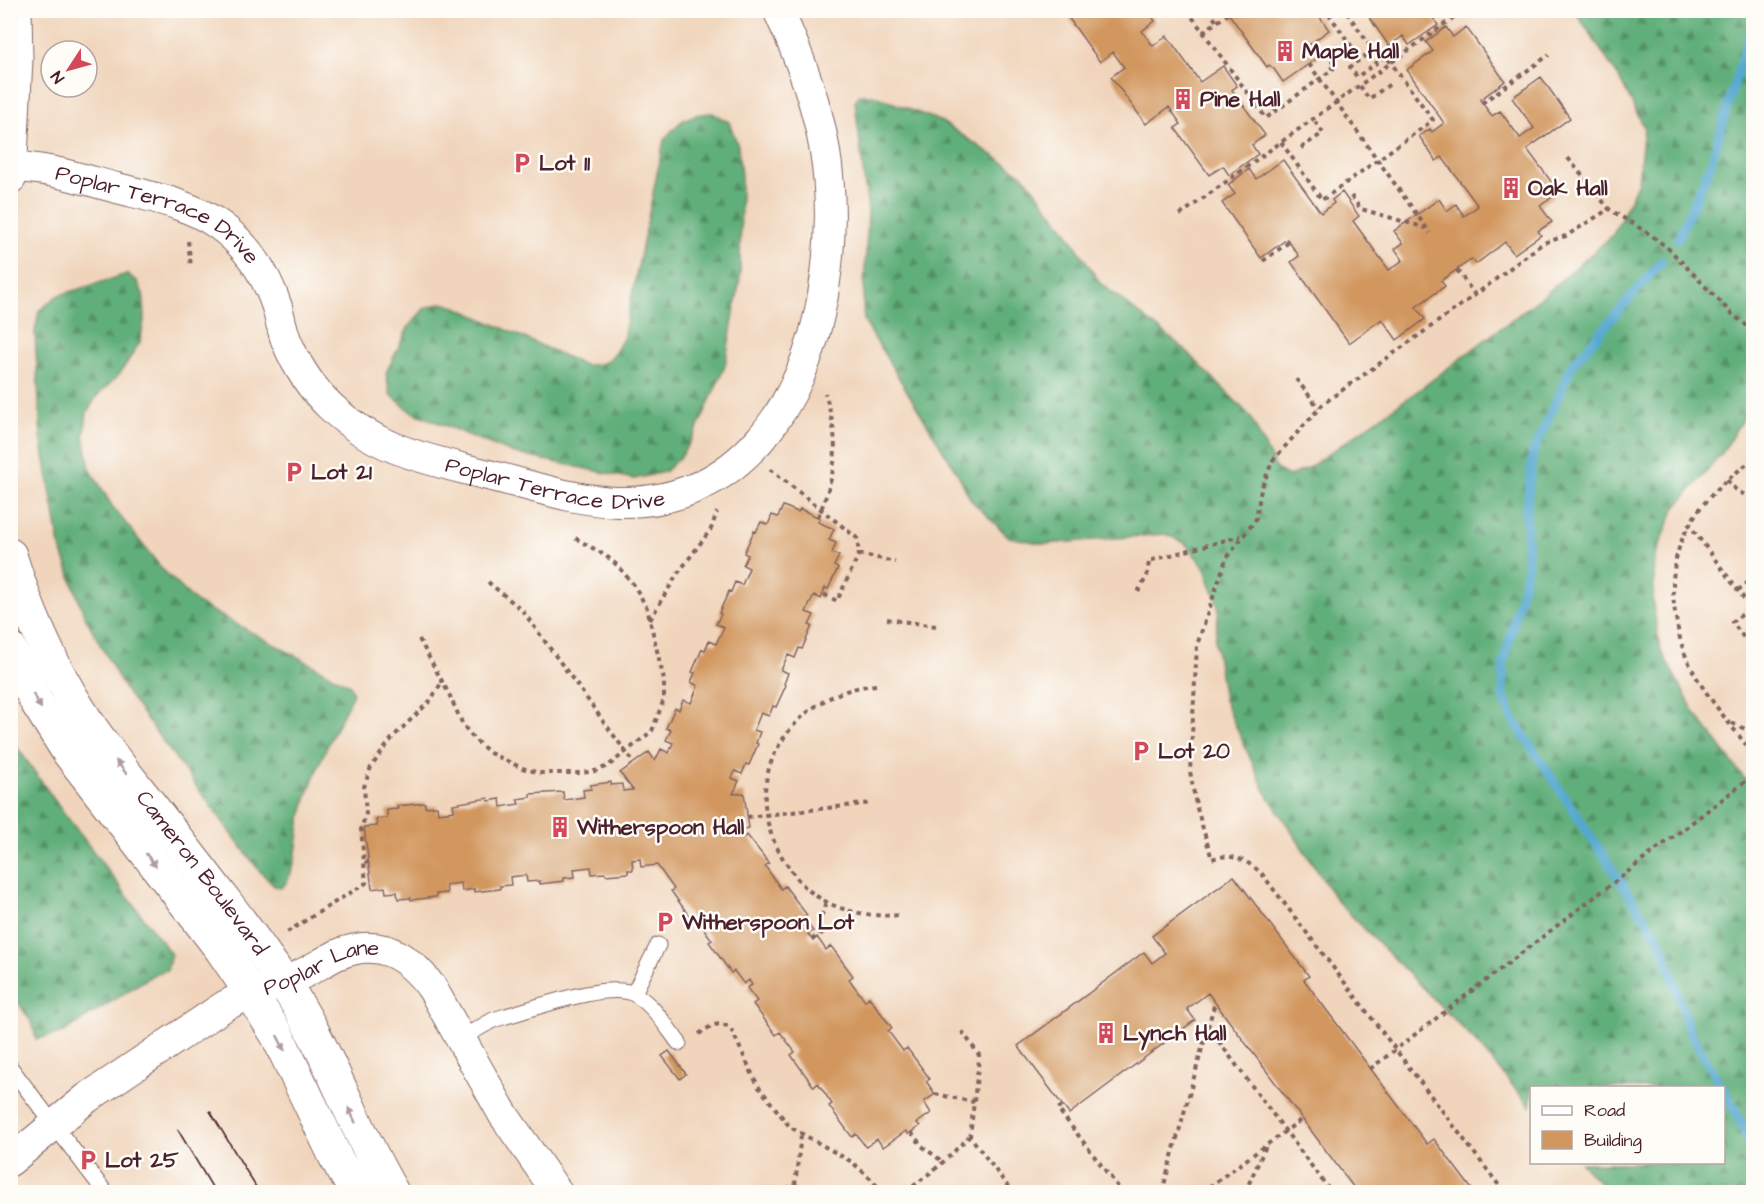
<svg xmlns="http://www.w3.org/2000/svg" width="1764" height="1203" viewBox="0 0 1764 1203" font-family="'Architects Daughter',sans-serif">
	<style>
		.built { fill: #f0d5bc; fill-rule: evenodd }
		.forest { fill: url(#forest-firs); stroke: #556752; stroke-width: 1.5 }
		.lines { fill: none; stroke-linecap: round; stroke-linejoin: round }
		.stream { stroke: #55a8d0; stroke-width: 9 }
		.building { fill: #d2975f }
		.lane-casing { stroke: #836461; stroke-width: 17 }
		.street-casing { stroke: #836461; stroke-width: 32 }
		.secondary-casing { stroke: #836461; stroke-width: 35 }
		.path { stroke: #836461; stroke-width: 4; stroke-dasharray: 4.5 4.5; stroke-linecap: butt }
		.lane { stroke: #fff; stroke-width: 15 }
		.street { stroke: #fff; stroke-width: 30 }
		.secondary { stroke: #fff; stroke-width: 33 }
		.tram { stroke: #4a1f2b; stroke-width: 1.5 }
		.oneway { fill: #ae9aa0 }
		.labels { text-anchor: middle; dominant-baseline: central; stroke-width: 5; stroke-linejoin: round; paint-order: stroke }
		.poi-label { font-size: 22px; font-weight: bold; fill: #4a1f2b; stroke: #fdfcf7; text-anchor: start }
		.street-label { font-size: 22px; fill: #4a1f2b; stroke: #fdfcf7 }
	</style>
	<defs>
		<pattern id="forest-firs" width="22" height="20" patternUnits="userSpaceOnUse" patternTransform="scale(1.5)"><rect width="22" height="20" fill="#60af7a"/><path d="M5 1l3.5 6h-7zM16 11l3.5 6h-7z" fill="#518e64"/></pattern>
	</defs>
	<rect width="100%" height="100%" fill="#fdfcf7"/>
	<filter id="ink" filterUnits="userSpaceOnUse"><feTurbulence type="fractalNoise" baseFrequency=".0167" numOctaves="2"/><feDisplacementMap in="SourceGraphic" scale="12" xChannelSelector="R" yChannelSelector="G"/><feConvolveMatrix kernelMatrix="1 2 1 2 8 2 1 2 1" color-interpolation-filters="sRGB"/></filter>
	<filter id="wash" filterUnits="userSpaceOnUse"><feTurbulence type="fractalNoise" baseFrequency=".008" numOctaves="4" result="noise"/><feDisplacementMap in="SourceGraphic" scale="24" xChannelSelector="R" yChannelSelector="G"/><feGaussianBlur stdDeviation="1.35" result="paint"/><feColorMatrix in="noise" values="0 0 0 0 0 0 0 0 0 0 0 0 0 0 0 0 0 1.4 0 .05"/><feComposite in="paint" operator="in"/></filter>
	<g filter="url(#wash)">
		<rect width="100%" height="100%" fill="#ede3c4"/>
		<path class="built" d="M11,11h1742v1181h-1742zM51,51h36v36h-36zM1532,1088h192v74h-192z"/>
		<path class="forest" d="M1575,11h178v390l-31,52 -48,57 -19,47 -2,47 7,45 35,64 58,77v402h-145l-27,-29 143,-1v-74h-192l-1,19 -57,-67 -137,-139 -72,-110 -41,-91 -9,-59 4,-32 -14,-41 -20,-25 -20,-9 -120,10 -36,-7 -38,-37 -12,-24 -95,-155 -1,-15 5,-94 -13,-111 4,-6h14l69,27 81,53 42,54 35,54 82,64 68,69 26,53 13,7 18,-7 116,-82 120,-91 70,-61 25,-53 6,-55 -26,-51z
			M712,113l17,9 9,24 3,30 -1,102 -15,88 -29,66 -15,24 -17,16 -30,7 -122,-26 -102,-42 -20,-17 -4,-21 23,-47 16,-18 17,-5 14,4 128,58c25,1 27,-5 39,-26l41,-199c16,-19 22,-26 48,-27z
			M127,274l10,7 6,13 2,21 -5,27 -21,33 -22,21 -10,16 -3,24 6,33 22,37 50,63 35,34 153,82 3,9c-20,41 -42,80 -52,124 -4,19 -4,58 -20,70l-8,-3 -15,-16 -131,-176 -43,-78 -24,-69 -19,-108 -6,-106 4,-21 18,-15z
			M10,737l45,64 116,153 -4,16 -13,4 -92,59 -26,6 -4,-16 -21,-31z"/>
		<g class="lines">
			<path class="stream" d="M1678,239l32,-73 39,-132
				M1662,261l-90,104 -39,88 -7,58 2,54 -25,100v29l8,22 151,228 27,86 33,58
				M1724,1089l11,21 19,46"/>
		</g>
		<g id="blocks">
			<path class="building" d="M1069,10h79l7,11 -13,10 11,15 14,-10 33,46 23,-16 14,20 -5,4 33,45 -13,10 6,9 -29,21 -6,-9 -14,9 -34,-47 6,-4 -12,-17 -23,17 -35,-47 13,-10 -11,-15 -13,10 -35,-49z
				M1226,10h89l14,20 -19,14 9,13 -36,25 -9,-13 -5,-4 -2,2z
				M1364,10h74l-7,5 7,10 -29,20 -6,-9 -14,10z
				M1446,27l7,10 13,-10 39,54 -25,19 12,16 8,-5 20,27 14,-10 -22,-30 29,-21 29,41 -43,31 32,43 -19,14 12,16 -14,9 3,4 -27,19 -9,-12 -29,22 -4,-5 -31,22 4,5 -29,21 9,12 -28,21 -15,-21 -33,24 -58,-81 8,-6 -12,-17 -26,19 -39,-55 13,-9 -7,-9 21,-16 7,10 27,-19 38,53 13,-10 -2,-3 10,-8 17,24 -6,5 36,49 14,-10 -8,-11 8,-6 -9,-12 45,-32 8,12 9,-7 8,12 14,-10 -36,-49 -6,4 -17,-25 11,-7 2,3 12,-9 -37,-53 26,-19 -7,-9z
				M783,506l15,6 2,-3 20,9 -2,4 16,7 -5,11 7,3 -4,10 7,3 -5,10 4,2 -10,21 -3,-1 -4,11 -7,-4 -8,17 8,3 -5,10 3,1 -10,23 -3,-1 -4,10 -7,-3 -7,15 7,3 -4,11 2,1 -10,22 -3,-1 -4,10 -8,-3 -7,17 6,2 -4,11 2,1 -9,21 -3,-1 -4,10 -7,-3 -3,7 7,3 -6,13 11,-1 5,35 -11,2 6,7 3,-2 22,28 -4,3 16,23 4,-3 22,29 -4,3 10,13 -5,3 5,7 4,-4 9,13 5,-4 22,30 -4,3 16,22 4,-4 23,31 -4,3 15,20 4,-3 23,31 -4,2 9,13 -11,8 7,11 -14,10 3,3 -12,8 -2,-3 -23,16 -6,-8 -11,8 -10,-13 -4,3 -23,-31 3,-2 -14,-21 -4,4 -23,-32 4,-3 -15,-20 -4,3 -23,-31 4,-3 -10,-13 5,-3 -3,-5 -5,4 -10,-13 -3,2 -22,-31 3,-2 -16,-22 -3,3 -22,-30 3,-2 -17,-24 -16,2 -1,-8 -8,1 1,10h-5v3l-22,2 -1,-2 -13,1 -1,-7 -17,2 1,8 -11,1v3l-24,3v-3l-13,1 -1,-7 -16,2 1,8 -11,1v3l-26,3v-3l-12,2 -1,-8 -15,2 1,8 -11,1v3l-25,3v-2l-13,1 -1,-7 -11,1 -1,-6 -13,2 -8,-62 13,-1 -1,-7 11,-1v-8l11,-1 -1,-3 28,-3v4l12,-1 1,7 16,-2 -1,-7 35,-6 1,3 11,-2 1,8 18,-3 -2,-5 13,-2v-3l33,-2 1,8 20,-3 -1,-7 8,-1 -1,-4 21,-3v3l11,-1 1,7 10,-1 -13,-17 29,-21 6,9 6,-12 8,4 4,-10 -7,-3 5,-10 -5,-2 9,-20 4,2 4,-10 8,3 7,-17 -7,-4 4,-9 -3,-1 10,-23 3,1 4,-9 7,3 8,-17 -8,-3 5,-10 -2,-1 10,-22 2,1 4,-10 7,3 7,-17 -6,-3 5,-10 -4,-2 10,-22 2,1 5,-10 7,3 4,-10 6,2z
				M1234,876l75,100 -5,4 123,164 7,-5 40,53h-117l-149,-199 -21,16 8,11 -126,94 -51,-68 126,-94 8,11 13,-10 -13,-17z
				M669,1051l17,23 -6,5 -18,-23z"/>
		</g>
	</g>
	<g filter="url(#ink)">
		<use href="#blocks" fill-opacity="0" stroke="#836461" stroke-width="1.5"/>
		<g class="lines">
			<defs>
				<path id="lane" d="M634,993l24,-48
					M460,1039l33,-19 13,-4c29,-8 105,-36 130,-21 18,11 30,31 43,48
					M10,1067l95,125"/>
				<g id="street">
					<path id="s1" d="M10,167c37,0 72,12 107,21 34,9 73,16 102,37 29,21 47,48 58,82 3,11 5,22 9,33 10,25 25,48 45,67 47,45 101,53 161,69 41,10 83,25 126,26 122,3 187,-99 205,-207 18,-108 1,-187 -45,-285"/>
					<path id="s2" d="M10,1161l77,-63 136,-91c24,-14 51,-21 77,-32 13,-6 24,-14 37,-20 41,-18 70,-1 95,33l71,126 54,78"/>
				</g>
				<g id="secondary">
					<path d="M10,177l6,-118 -1,-49"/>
					<path id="s3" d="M10,555c15,49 35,96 61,141 22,38 50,72 77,106 46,59 94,119 136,181 44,65 68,142 108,209"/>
					<path d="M10,649l26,52 33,52 152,196 30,44 26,42 59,123 20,34"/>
				</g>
			</defs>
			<use href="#lane" class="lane-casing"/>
			<use href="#street" class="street-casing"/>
			<use href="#secondary" class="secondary-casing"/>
			<path class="path" d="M1187,10l79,108 67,-49 -4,-5 23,-17 -26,-37
				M1208,10l9,12
				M1203,32l25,-18
				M1309,64l121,169
				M1360,86l9,13 21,-15
				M1482,103l67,-48
				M1281,142l41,58 111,-80 -47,-64 -29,21 -7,-10 23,-17 -28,-40
				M1301,148l22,-15 -10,-14
				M1568,158l41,51 42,26 19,15 62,64 22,17
				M1351,196l10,13 65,19
				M1180,215l284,-205
				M188,241l3,26
				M1263,261l26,-19
				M1457,270l18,25
				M1296,379l23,29
				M1754,459c-55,39 -90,83 -79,153 3,19 6,36 15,53 16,32 42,61 64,90
				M770,469l87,69 2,16 -22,47 -14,-7
				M1727,480l9,10 18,10
				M1754,503l-3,8 3,7
				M818,517c20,-48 22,-75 7,-124
				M1688,523l63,85 -19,14 22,29
				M859,554l36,8
				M488,582l34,28 112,153
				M1738,590l16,-12
				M1138,592l9,-16 2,-15 92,-25
				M887,619l49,7
				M650,620l26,-44 35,-47 6,-17
				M419,639l30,55 14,31 11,14 16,14 32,15 18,5h41l14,-2 13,-5 44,-35 12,-32v-19l-17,-72 -13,-23 -17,-20 -12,-10 -32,-18
				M876,685c-24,2 -43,9 -63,23 -51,38 -63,99 -29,152 10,15 19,28 34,37 25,16 54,20 83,18
				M1732,723l13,6h9
				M747,817l125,-14
				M369,862l-5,1 -3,-35 5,-13 -2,-28 7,-20 22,-30 37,-36 12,-19
				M287,932l79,-49 -2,-20
				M819,933l5,1 23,-15 4,-7
				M812,940l7,-7 -1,-6 8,-25
				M1208,1027l123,165
				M962,1031l17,24v4l-9,77 42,56
				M699,1034c10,-7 21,-15 32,-5l27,57 32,41 62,35 20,18 10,12
				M1370,1069l384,-294
				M935,1094l39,8
				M1062,1106l-4,3 64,83
				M911,1132l11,14 21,16
				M795,1185l6,-50
				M778,1192c13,-6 21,-10 32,0
				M906,1192l34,-27 30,-29
				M1162,1192l53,-190
				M1202,1192l100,-73
				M1245,1192l21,-46
				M1504,1192l-242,-318c-13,-13 -32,-22 -50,-15l-16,-54 -6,-34 7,-126 29,-86 30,-40 5,-30 12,-29 50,-56 152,-109 68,-52 23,-7 43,-27"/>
			<use href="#lane" class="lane"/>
			<use href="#street" class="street"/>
			<use href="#secondary" class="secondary"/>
			<path class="tram" d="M210,1111l49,81
				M178,1130l37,62"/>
		</g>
		<defs><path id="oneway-solid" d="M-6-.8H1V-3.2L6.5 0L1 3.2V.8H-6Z" transform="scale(1.5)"/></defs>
		<g class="oneway">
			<use href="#oneway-solid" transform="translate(37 701) rotate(60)"/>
			<use href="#oneway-solid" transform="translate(121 767) rotate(-128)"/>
			<use href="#oneway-solid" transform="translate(151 860) rotate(52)"/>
			<use href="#oneway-solid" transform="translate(281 1043) rotate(63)"/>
			<use href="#oneway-solid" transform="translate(352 1115) rotate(-115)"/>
		</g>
	</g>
	<defs>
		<symbol id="building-bare" viewBox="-9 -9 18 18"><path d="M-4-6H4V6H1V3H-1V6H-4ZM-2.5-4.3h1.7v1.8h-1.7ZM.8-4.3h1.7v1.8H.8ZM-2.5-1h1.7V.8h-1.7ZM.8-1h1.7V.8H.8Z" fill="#d1495b" stroke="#fdfcf7" stroke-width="2.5" paint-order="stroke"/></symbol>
		<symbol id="parking-bare" viewBox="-9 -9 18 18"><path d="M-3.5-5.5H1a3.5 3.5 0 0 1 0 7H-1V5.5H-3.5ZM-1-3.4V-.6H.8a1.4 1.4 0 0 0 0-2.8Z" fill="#d1495b" stroke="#fdfcf7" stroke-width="2.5" paint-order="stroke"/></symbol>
	</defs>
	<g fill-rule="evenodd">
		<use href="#building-bare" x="1270" y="36" width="30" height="30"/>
		<use href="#building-bare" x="1168" y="84" width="30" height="30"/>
		<use href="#parking-bare" x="507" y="148" width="30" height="30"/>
		<use href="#building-bare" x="1496" y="173" width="30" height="30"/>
		<use href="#parking-bare" x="279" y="457" width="30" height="30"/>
		<use href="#parking-bare" x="1126" y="736" width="30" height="30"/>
		<use href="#building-bare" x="545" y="812" width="30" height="30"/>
		<use href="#parking-bare" x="650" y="907" width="30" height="30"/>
		<use href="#building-bare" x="1091" y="1018" width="30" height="30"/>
		<use href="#parking-bare" x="73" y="1145" width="30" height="30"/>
	</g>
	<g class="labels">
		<g class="poi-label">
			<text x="1302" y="51">Maple Hall</text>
			<text x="1200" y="99">Pine Hall</text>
			<text x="539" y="163">Lot 11</text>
			<text x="1528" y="188">Oak Hall</text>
			<text x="311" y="472">Lot 21</text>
			<text x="1158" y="751">Lot 20</text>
			<text x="577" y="827">Witherspoon Hall</text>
			<text x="682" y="922">Witherspoon Lot</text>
			<text x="1123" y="1033">Lynch Hall</text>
			<text x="105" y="1160">Lot 25</text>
		</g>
		<g class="street-label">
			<text stroke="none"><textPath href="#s1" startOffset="158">Poplar Terrace Drive</textPath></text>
			<text stroke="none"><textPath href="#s1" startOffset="678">Poplar Terrace Drive</textPath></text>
			<text stroke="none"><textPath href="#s3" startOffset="374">Cameron Boulevard</textPath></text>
			<text stroke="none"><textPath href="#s2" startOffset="370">Poplar Lane</textPath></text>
		</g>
	</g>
	<rect width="1764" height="1203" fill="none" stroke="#fdfcf7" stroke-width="36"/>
	<rect x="1530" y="1086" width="195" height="78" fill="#fdfcf7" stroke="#b5a4a5" stroke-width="1.5"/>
	<rect x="1542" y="1106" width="30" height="9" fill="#ffffff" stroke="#b5a4a5" stroke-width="1.5"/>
	<text x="1584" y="1116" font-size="18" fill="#4a1f2b">Road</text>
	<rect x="1542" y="1131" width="30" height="18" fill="#d2975f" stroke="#b5a4a5" stroke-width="1.5"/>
	<text x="1584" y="1146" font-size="18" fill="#4a1f2b">Building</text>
	<g transform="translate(69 69) rotate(234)"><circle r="28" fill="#fdfcf7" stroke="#b5a4a5" stroke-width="1.5"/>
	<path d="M0-4.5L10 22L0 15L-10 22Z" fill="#d1495b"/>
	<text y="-9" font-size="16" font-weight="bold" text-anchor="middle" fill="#4a1f2b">N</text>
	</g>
</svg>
